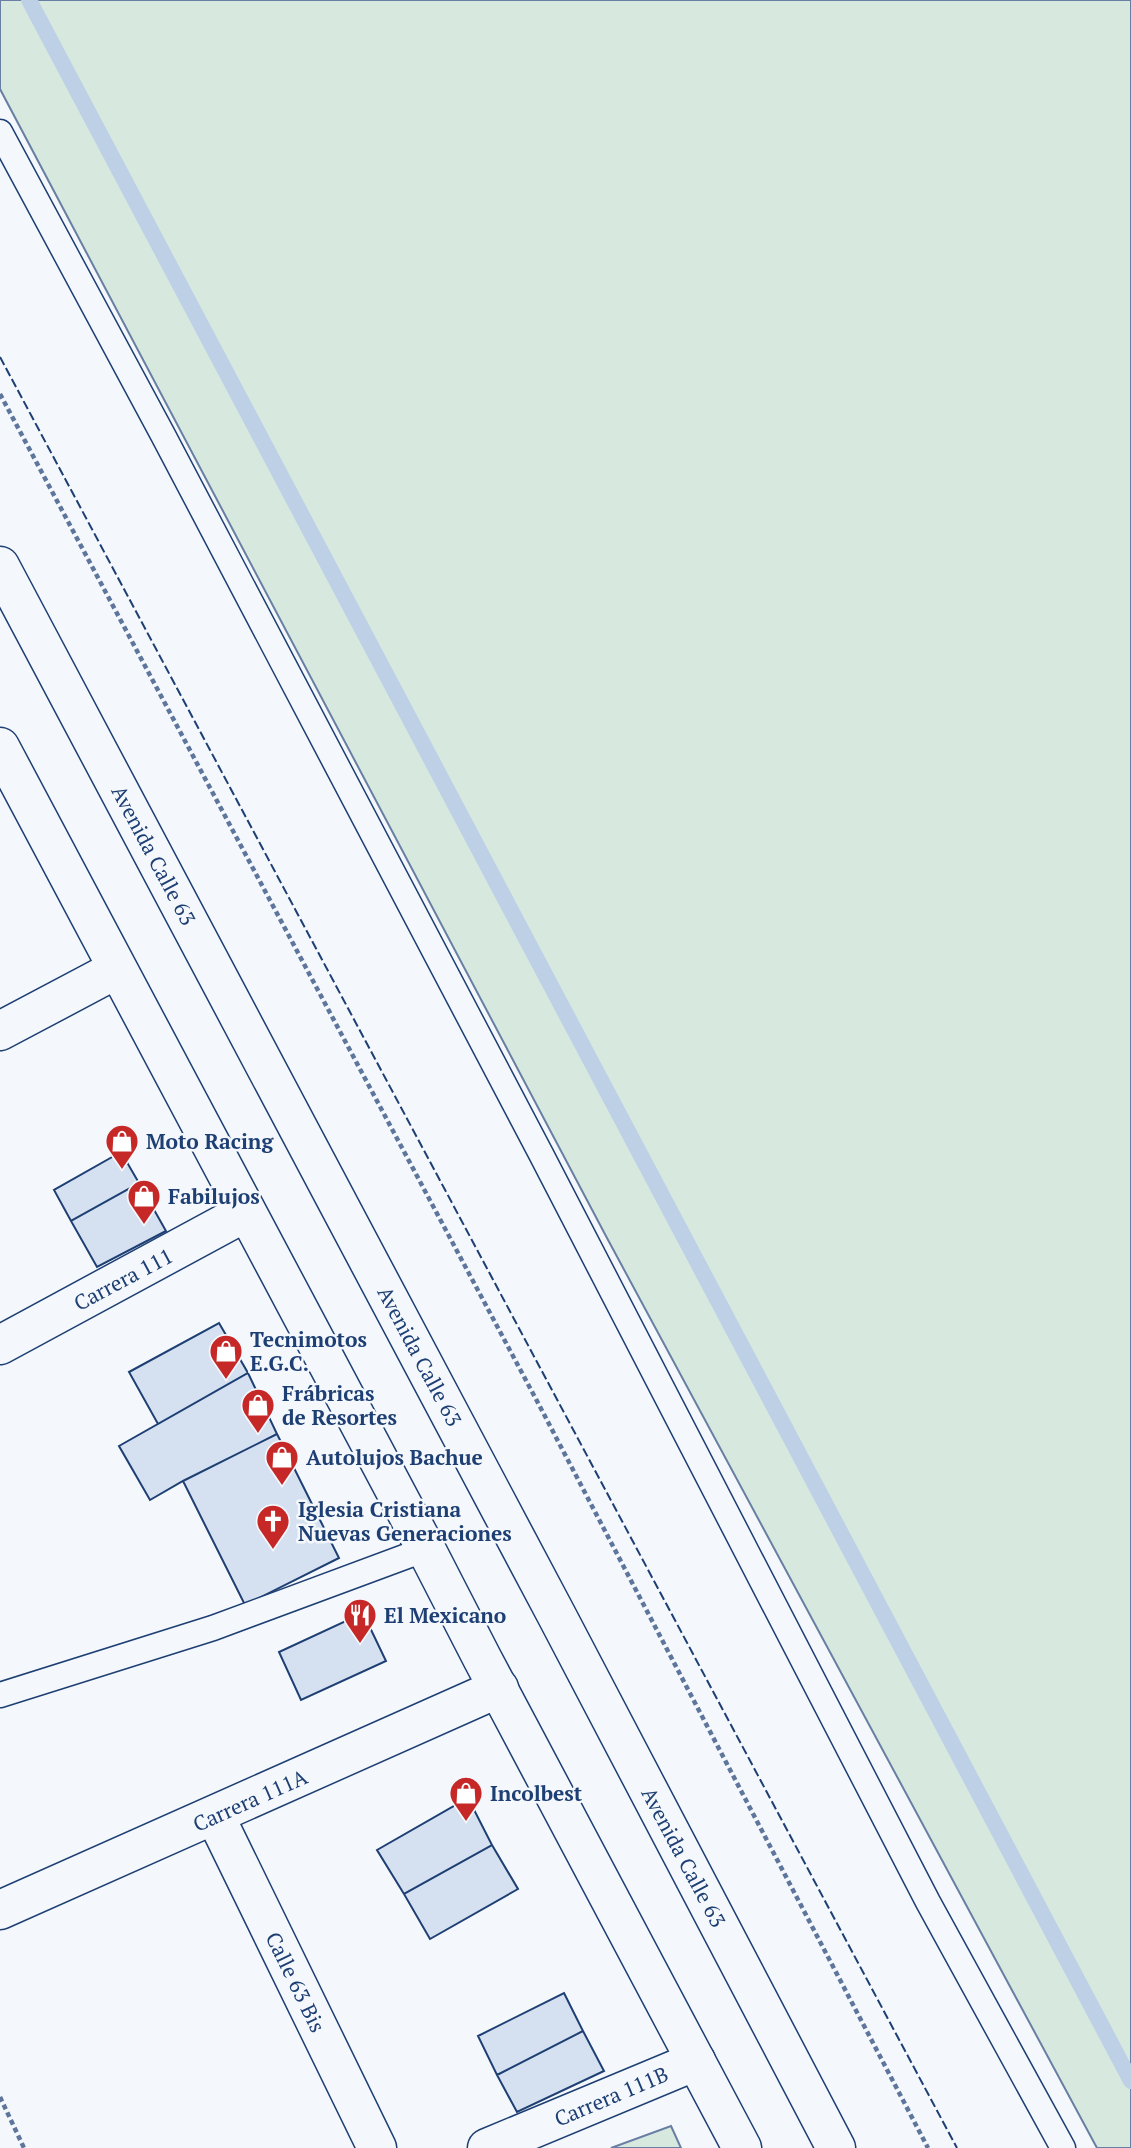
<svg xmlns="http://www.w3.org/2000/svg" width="1131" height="2148" viewBox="0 0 1131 2148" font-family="'PT Serif',serif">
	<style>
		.green { fill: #d7e8df; stroke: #687fa3; stroke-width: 2 }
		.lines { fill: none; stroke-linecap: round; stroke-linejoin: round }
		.stream { stroke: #bed0e5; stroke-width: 16 }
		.building { fill: #d5e0f0; stroke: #1d3f73; stroke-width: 2 }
		.service-casing { stroke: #1d3f73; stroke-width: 27 }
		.minor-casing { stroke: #1d3f73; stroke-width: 41 }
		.tertiary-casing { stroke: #1d3f73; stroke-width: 41 }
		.secondary-casing { stroke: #1d3f73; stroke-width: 41 }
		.path { stroke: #5e769c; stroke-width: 4.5; stroke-dasharray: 5 3.5; stroke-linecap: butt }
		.service { stroke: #f4f7fb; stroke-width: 24 }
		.minor { stroke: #f4f7fb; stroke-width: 38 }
		.tertiary { stroke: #f4f7fb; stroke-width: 38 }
		.secondary { stroke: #f4f7fb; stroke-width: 38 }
		.fence { stroke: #1d3f73; stroke-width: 2; stroke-dasharray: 9 3.5; stroke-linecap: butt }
		.labels { text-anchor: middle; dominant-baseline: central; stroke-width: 5; stroke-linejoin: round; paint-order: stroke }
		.street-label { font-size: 21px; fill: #1d3f73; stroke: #f4f7fb }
		.poi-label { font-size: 21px; font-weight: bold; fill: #1d3f73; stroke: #f4f7fb; text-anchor: start }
	</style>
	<rect width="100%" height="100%" fill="#f4f7fb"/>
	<path class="green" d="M0,0h1131v2148h-34l-490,-910 -607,-1149z
		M671,2126l10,22h-70z"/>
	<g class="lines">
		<path class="stream" d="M29,0l1102,2081"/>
	</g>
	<path class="building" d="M121,1152l18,31 -68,38 -17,-31z
		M139,1183l27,48 -69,36 -26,-46z
		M219,1323l29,50 -90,51 -29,-52z
		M248,1373l29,61 -94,47 -33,19 -31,-54z
		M277,1434l62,124 -94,47 -62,-124z
		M363,1613l23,48 -85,39 -22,-48z
		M468,1798l24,47 -88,49 -27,-44z
		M492,1845l26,44 -88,50 -26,-45z
		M564,1993l19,38 -86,44 -19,-39z
		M583,2031l21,40 -87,41 -20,-37z"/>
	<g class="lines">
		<defs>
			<path id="service" d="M0,132l163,303 378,719 387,748 135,246
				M0,1695l213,-67 213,-79"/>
			<path id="minor" d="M0,1031l117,-62
				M0,1345l246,-133
				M215,1816l162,332
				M0,1910l499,-222"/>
			<path id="tertiary" d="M487,2148l209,-87"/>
			<path id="secondary" d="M0,566l557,1050 279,532
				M0,747l426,802 56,109 260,490"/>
		</defs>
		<use href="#service" class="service-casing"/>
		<use href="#minor" class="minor-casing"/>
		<use href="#tertiary" class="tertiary-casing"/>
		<use href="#secondary" class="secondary-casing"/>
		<path class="path" d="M0,394l537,1007 391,747
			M0,2097l24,51"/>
		<use href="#service" class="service"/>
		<use href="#minor" class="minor"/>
		<use href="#tertiary" class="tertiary"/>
		<use href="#secondary" class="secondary"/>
		<path class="fence" d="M0,357l957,1791"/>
	</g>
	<defs>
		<symbol id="shop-pin" viewBox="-11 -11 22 30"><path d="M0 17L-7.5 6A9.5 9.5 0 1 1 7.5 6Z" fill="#c62828" stroke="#f4f7fb"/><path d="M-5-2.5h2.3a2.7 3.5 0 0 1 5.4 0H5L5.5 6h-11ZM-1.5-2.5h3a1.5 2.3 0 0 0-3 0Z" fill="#fff"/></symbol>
		<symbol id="church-pin" viewBox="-11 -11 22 30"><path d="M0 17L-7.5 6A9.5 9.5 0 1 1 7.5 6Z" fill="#c62828" stroke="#f4f7fb"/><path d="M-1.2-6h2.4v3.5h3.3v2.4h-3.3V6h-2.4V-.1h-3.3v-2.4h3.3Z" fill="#fff"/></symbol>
		<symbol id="restaurant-pin" viewBox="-11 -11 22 30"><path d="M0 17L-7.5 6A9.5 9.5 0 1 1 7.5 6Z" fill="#c62828" stroke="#f4f7fb"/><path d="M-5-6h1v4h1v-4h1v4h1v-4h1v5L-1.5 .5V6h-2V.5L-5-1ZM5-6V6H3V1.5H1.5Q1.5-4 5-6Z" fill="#fff"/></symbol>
	</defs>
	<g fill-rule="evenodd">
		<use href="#shop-pin" x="103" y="1122" width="38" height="52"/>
		<use href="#shop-pin" x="125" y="1177" width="38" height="52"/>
		<use href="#shop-pin" x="207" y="1332" width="38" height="52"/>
		<use href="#shop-pin" x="239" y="1386" width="38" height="52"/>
		<use href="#shop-pin" x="263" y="1438" width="38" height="52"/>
		<use href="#church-pin" x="254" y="1502" width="38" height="52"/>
		<use href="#restaurant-pin" x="341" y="1596" width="38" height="52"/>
		<use href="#shop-pin" x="447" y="1774" width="38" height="52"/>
	</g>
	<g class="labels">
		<g class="street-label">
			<text transform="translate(154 855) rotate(62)">Avenida Calle 63</text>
			<text transform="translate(123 1279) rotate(-28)">Carrera 111</text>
			<text transform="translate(420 1356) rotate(62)">Avenida Calle 63</text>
			<text transform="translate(250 1800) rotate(-24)">Carrera 111A</text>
			<text transform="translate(684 1857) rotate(62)">Avenida Calle 63</text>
			<text transform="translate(296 1982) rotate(64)">Calle 63 Bis</text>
			<text transform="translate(611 2096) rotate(-23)">Carrera 111B</text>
		</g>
		<g class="poi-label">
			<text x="146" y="1141">Moto Racing</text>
			<text x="168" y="1196">Fabilujos</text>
			<text x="250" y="1339">Tecnimotos<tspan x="250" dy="24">E.G.C.</tspan></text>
			<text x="282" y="1393">Frábricas<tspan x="282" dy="24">de Resortes</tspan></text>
			<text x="306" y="1457">Autolujos Bachue</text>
			<text x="298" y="1509">Iglesia Cristiana<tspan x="298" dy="24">Nuevas Generaciones</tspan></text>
			<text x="384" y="1615">El Mexicano</text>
			<text x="490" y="1793">Incolbest</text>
		</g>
	</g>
</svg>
